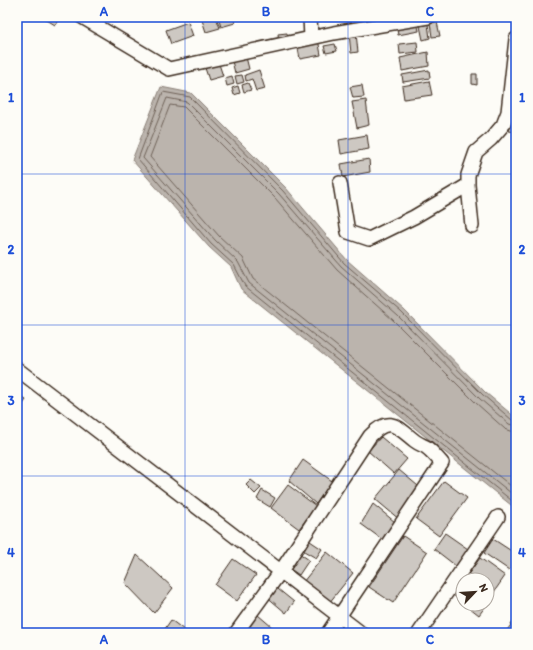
<svg xmlns="http://www.w3.org/2000/svg" width="533" height="650" viewBox="0 0 533 650" font-family="Itim,sans-serif">
	<style>
		.water { fill: #bbb4ad; stroke: #887d74 }
		.lines { fill: none; stroke-linecap: round; stroke-linejoin: round }
		.shore { stroke: #6e6157; stroke-width: 1 }
		.building { fill: #cdc8c2; stroke: #3b2a1e }
		.minor-casing { stroke: #3b2a1e; stroke-width: 16 }
		.minor { stroke: #fdfcf7; stroke-width: 13 }
		.grid { fill: none; stroke: #1d4ed8; stroke-width: 1; stroke-opacity: 0.55 }
		.neatline { fill: none; stroke: #1d4ed8; stroke-width: 1.5 }
		.grid-label { font-size: 13px; text-anchor: middle; font-weight: bold; fill: #1d4ed8 }
	</style>
	<rect width="100%" height="100%" fill="#fdfcf7"/>
	<filter id="ink" filterUnits="userSpaceOnUse"><feTurbulence type="fractalNoise" baseFrequency=".025" numOctaves="2"/><feDisplacementMap in="SourceGraphic" scale="8" xChannelSelector="R" yChannelSelector="G"/><feConvolveMatrix kernelMatrix="1 2 1 2 8 2 1 2 1" color-interpolation-filters="sRGB"/></filter>
	<g filter="url(#ink)">
		<path class="water" d="M161,87l30,6 95,95 61,72 57,50 82,83 30,25v91l-275,-220 -10,-22 -22,-20 -77,-87z"/>
		<g class="lines">
			<path class="shore" d="M516,421l-4,-1 -29,-25 -82,-83 -57,-49 -61,-72 -93,-94 -27,-5 -25,67 73,85 23,21 11,21 271,218
				M516,426l-7,-2 -29,-25 -82,-83 -57,-50 -62,-72 -92,-92 -20,-4 -24,60 72,82 23,22 11,21 267,214
				M516,432l-5,-1 -6,-2 -29,-26 -83,-83 -56,-50 -62,-72 -91,-91 -14,-2 -20,52 69,79 24,22 10,21 263,211"/>
		</g>
		<path class="building" d="M42,17h18l-5,8z
			M201,17h15l4,11 -14,4z
			M218,17h15l2,6 -14,4z
			M416,17l3,14 -21,4 -3,-16z
			M188,22l5,14 -22,8 -5,-14z
			M437,22l3,14 -8,1 -2,-14z
			M428,24l2,14 -7,2 -3,-14z
			M287,33l1,8 -9,1 -1,-8z
			M356,33l2,19 -7,1 -2,-19z
			M318,39l3,16 -21,4 -3,-16z
			M417,42l1,10 -18,2 -1,-10z
			M335,44l2,7 -11,2 -2,-7z
			M428,52l1,14 -27,5 -2,-13z
			M246,57l3,12 -14,4 -3,-12z
			M219,64l4,12 -14,4 -4,-12z
			M259,70l6,19 -9,2 -4,-12 -6,2 -1,-6z
			M429,70l1,8 -27,4 -1,-7z
			M472,74h5v11l-5,-1z
			M242,75l2,7 -7,2 -2,-8z
			M232,76l2,8 -7,2 -2,-8z
			M429,81l3,14 -28,4 -2,-13z
			M248,83l3,7 -7,2 -2,-7z
			M362,85l2,12 -11,1 -3,-11z
			M238,86l2,7 -6,2 -2,-7z
			M366,100l3,25 -12,3 -5,-26z
			M511,118l5,1v13l-7,-1z
			M367,135l2,14 -28,5 -2,-14z
			M369,159l1,13 -27,5 -2,-13z
			M17,393l9,7 -9,12z
			M381,437l26,22 -13,15 -26,-23z
			M303,460l29,21 -16,23 -27,-23z
			M399,470l25,21 -24,29 -25,-21z
			M251,480l10,8 -6,6 -9,-9z
			M444,481l23,17 -28,38 -23,-17z
			M288,485l28,21 -17,23 -28,-21z
			M262,490l13,8 -5,9 -13,-8z
			M373,504l22,18 -12,18 -22,-16z
			M445,533l23,16 -12,17 -22,-17z
			M403,536l24,16 -34,51 -24,-16z
			M493,539l23,15v5l-7,11 -25,-17z
			M310,541l12,8 -6,9 -12,-7z
			M327,552l26,21 -24,30 -26,-21z
			M299,553l10,7 -10,15 -10,-7z
			M137,555l36,33 -19,25 -29,-30z
			M480,558l25,18 -18,26v-22h-23z
			M233,559l23,16 -19,26 -22,-16z
			M273,585l21,17 -8,11 -21,-18z
			M458,586l5,4v13l-11,-9z
			M465,604h16l4,3 -6,8z
			M258,615l21,18h-21l-9,-7z
			M516,618v15h-11z
			M171,620l17,13h-26z"/>
		<g class="lines">
			<defs>
				<path id="minor" d="M82,17l87,52 165,-36 94,-16
					M310,17l1,21
					M340,183l8,49 21,7 45,-22 54,-32
					M472,226l-4,-41v-10l8,-23 15,-13 12,-14 5,-13 8,-73
					M17,369l344,264
					M236,633l45,-62 89,-135c20,-21 27,-9 45,5 4,3 7,4 11,6 6,4 11,11 16,16l-114,170
					M419,633l79,-116"/>
			</defs>
			<use href="#minor" class="minor-casing"/>
			<use href="#minor" class="minor"/>
		</g>
	</g>
	<path class="grid" d="M185,17v616M348,17v616M17,174h499M17,325h499M17,476h499"/>
	<rect width="533" height="650" fill="none" stroke="#fdfcf7" stroke-width="44"/>
	<g transform="translate(475 592) rotate(65)"><circle r="19" fill="#fdfcf7" stroke="#afa8a0"/>
	<path d="M0-3L7 15L0 10L-7 15Z" fill="#3b2a1e"/>
	<text y="-6" font-size="11" font-weight="bold" text-anchor="middle" fill="#3b2a1e">N</text>
	</g>
	<rect x="22" y="22" width="489" height="606" class="neatline"/>
	<g class="grid-label">
		<text x="104" y="16">A</text>
		<text x="266" y="16">B</text>
		<text x="430" y="16">C</text>
		<text x="11" y="102">1</text>
		<text x="522" y="102">1</text>
		<text x="11" y="254">2</text>
		<text x="522" y="254">2</text>
		<text x="11" y="405">3</text>
		<text x="522" y="405">3</text>
		<text x="11" y="557">4</text>
		<text x="522" y="557">4</text>
		<text x="104" y="644">A</text>
		<text x="266" y="644">B</text>
		<text x="430" y="644">C</text>
	</g>
</svg>
